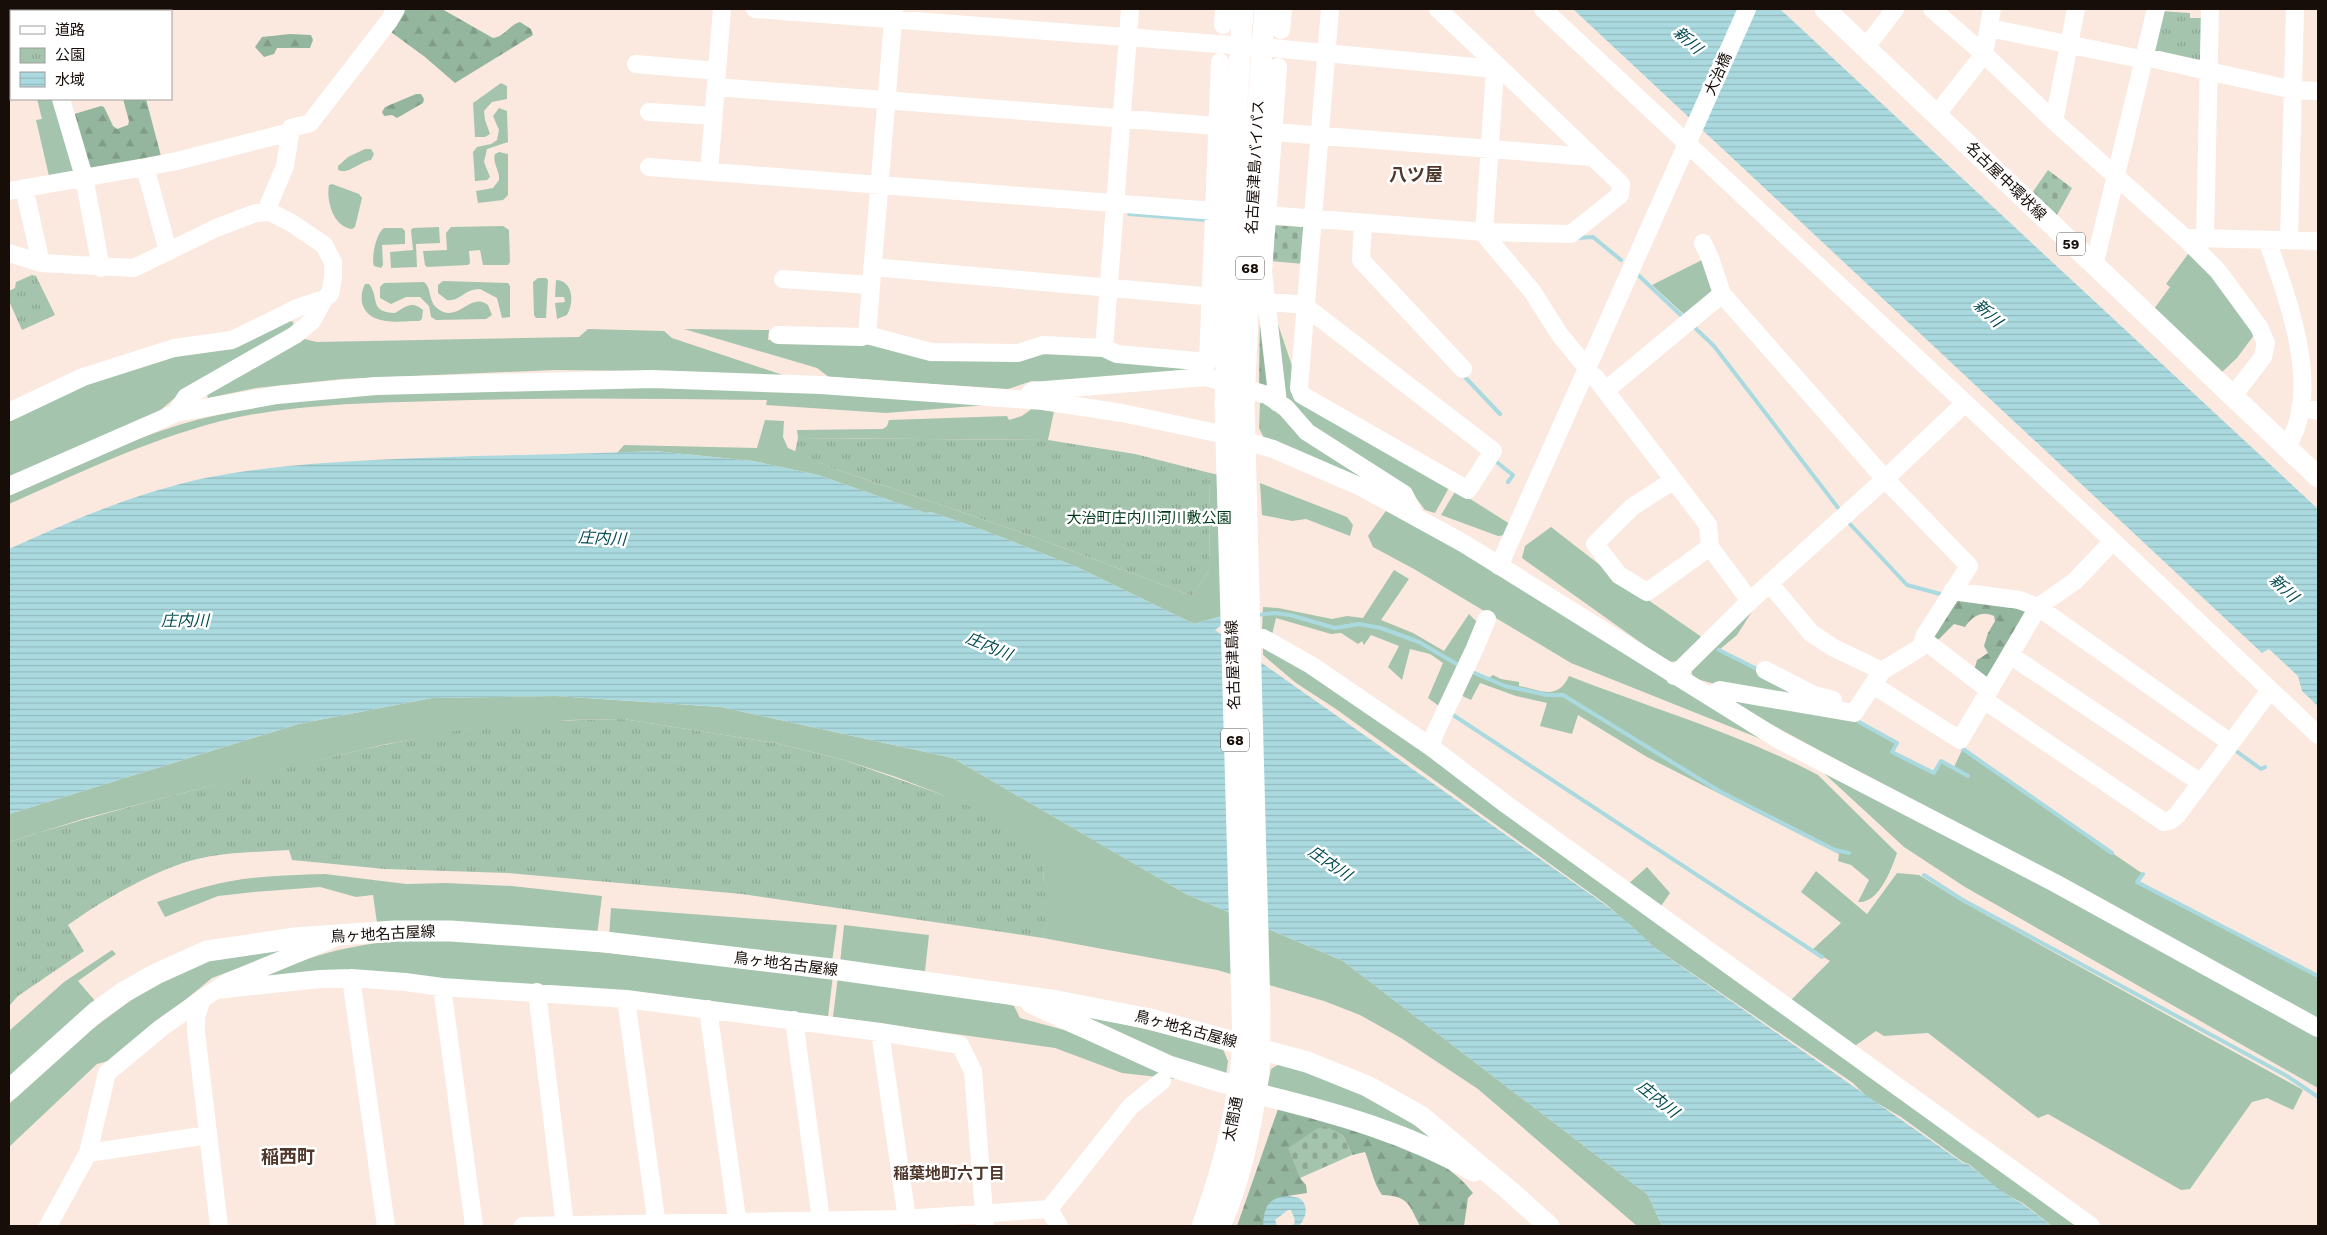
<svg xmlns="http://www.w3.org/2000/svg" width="2327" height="1235" viewBox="0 0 2327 1235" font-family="'Work Sans','Noto Sans JP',sans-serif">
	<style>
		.green { fill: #a5c4ad }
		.forest { fill: url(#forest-firs) }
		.cemetery { fill: url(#cemetery-stones) }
		.park { fill: url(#park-tufts) }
		.water { fill: url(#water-rules) }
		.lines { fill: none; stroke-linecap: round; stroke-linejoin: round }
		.stream { stroke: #aadadf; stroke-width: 4 }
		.minor { stroke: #fff; stroke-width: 18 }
		.major { stroke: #fff; stroke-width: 21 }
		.labels { text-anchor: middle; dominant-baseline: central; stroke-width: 5; stroke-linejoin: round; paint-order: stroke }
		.shield { fill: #fff; stroke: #5d5653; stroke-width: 1 }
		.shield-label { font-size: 14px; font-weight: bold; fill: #180e09 }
		.street-label { font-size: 15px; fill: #180e09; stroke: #fff }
		.park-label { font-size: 15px; fill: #003919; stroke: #fff }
		.water-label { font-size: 16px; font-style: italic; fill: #024b52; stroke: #fff }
		.neighbourhood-label { font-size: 16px; font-weight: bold; fill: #50382c; stroke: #fff }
		.quarter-label { font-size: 18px; font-weight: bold; fill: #50382c; stroke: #fff }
	</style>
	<defs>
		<pattern id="forest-firs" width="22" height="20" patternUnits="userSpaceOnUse" patternTransform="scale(1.25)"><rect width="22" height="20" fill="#95b69e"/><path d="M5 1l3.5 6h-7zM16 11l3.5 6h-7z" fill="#809b87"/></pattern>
		<pattern id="cemetery-stones" width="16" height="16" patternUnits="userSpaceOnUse" patternTransform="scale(1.25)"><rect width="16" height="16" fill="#a5c4ad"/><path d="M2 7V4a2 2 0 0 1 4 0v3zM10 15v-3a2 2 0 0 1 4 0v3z" fill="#8da794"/></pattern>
		<pattern id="park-tufts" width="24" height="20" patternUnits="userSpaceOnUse" patternTransform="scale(1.25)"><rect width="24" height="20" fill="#a5c4ad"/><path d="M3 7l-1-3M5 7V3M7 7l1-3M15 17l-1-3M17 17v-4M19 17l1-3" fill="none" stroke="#8da794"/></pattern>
		<pattern id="water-rules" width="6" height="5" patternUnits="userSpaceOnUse" patternTransform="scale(1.25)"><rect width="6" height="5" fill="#aadadf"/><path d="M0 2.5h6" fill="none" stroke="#92babe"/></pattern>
	</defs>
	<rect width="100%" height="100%" fill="#fbe9df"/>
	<path class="green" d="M501,83l6,3v13l-15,3 -8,9 1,9 5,14 -5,3h-10l-2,-34z
		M37,99h18l22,73 -28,4 -13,-56 6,-1z
		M499,108l8,3 1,31 -21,7 -3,13 6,15 -3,3 -12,1 -2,-29 4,-5 14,-3 6,-4 2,-10 -6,-14z
		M365,149h6l3,5 -3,6c-12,2 -23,15 -33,10v-4l10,-9z
		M499,152l9,2v41l-5,5 -25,3 -2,-12 17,-3 6,-8c1,-10 -7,-17 -4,-26z
		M332,184l27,10 3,4 -7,29 -3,2c-19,-2 -26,-29 -23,-44z
		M503,226l6,4 1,32 -2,3h-25l-3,-15 -11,1 1,12 -2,2 -41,2 -2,-2 -2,-14 24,-1 -1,-17 5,-6z
		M439,227l1,16 -24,1 1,23 -26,1 -1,-16 23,-2 -2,-20 2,-2z
		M384,228h18l3,3v13l-23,1 1,20 -2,3 -7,-2c-3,-8 2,-33 10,-38z
		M2191,250l66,81 -20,27 -15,14 -68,-63 16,-22 -4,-3z
		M1702,260l14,35 -28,23 -36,-33z
		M538,278h8l2,2 -2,38h-10l-2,-3 -1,-33z
		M556,280c18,1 18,23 11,35l-10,4 -2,-16 10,-1 -1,-5h-9z
		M443,281l65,2 2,3v31l-8,1 -5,-20 -17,-9c-16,0 -20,13 -33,11l-9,-7v-8z
		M424,282c8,6 4,20 14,27 20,15 32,-18 50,-4l4,10 -6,4 -50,1 -5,-3 -2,-11 -9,-9h-14l-15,7 -11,-6v-11l4,-4z
		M365,284h4c11,13 -1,28 26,29 10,-6 17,-13 28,-3l-1,9 -3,2c-19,0 -50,6 -57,-18 -1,-7 0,-13 3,-19z
		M288,320l5,2 1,5 -118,70 -19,16 -148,65v-59l75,-38z
		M1277,321l18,54v23l155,88 -15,27 -10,-3 -14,-19 -90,-53 -35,-40z
		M588,329l76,2 8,7 114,38 -133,-5 -99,-1 -212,9 -86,9 -48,10 -2,-6 94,-54 17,4 262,-5z
		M684,329l85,1 -1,10 99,4 65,15 110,-9 54,4 106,16 -158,12 -12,-1 -24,8 -179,-12 -12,-9z
		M711,386l288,18 -113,9 -120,-8 1,-5c-110,-1 -221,-3 -331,1 -67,2 -136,3 -202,17 -79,18 -152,54 -225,86v-8c56,-25 113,-54 173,-72 51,-15 104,-22 158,-29z
		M1260,403h5l126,91 -126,-54 -6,-12z
		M1033,408l21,3 -6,29 -250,-2 -1,-8 86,-1 4,-3 2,-6 118,-4 2,4 13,-4z
		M765,420l19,1 -1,16 5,11 47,21 194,66 164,61 16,-26 1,-97 9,2 3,141 -28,8 -117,-57 -94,-37 -52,-18 -5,1 -108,-38 -65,-14 -99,-10 -37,2 7,-8 133,3z
		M1260,483l87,34 6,8 -3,11 -44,-17 -14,2 -30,-6z
		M1456,490l54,34 -5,11 -7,1 -57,-21z
		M1388,508l59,31 324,204 -200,-80 -157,-94 -41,-22 -5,-11z
		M1551,527l67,52 85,59 -23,23 -12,1 -146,-104 3,-12z
		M1394,570l15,9 -28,41 32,13 31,18 25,-37 9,9 -39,83 -11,-8 15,-35 -13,-9 -20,-5 -8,31 -14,-13 11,-21 -28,-11 -7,10 -2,-4 -4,3 -17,-11 -10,1 -55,-16 -4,17 -10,-4 1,-24 15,1 54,11 15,-3 16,2z
		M1762,596l-25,39 -18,15 93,48 -90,-12 -29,-8 -2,-8z
		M1263,643l35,19 784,564h-30l-28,-22 -25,-14 -30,-26 -6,-2 -62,-45 -34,-20 -14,-14 -198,-135 -48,-43 -271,-196 -40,-26 -33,-28z
		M1469,669l20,9 4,-3 8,4 18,3v4c23,4 38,15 50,-10 82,32 171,58 249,99l79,78c-5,15 -18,51 -39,49l11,-22 -18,-15 -13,-4 1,-7 -192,-97 -69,-42 -6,19 -32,-8 7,-23 -31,-7 -36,-13 -9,17 -15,-7z
		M1722,695l127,21 48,27 -4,9 41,21 7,-12 13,6 8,-17 181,124 -6,8 181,94v44l-551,-298z
		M556,696l165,11 232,51 233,136 157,67 305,234 14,31h-25l-159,-137 -77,-51 -41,-23 -36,-14 -107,-31 -174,-32 10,-43 -10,-16 1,-8 -101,-76 -47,-18 -52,-17 -69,-17 -152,-24 -54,1 -95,8 -92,17 -188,45 -108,28 -77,24v-28l289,-90 134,-26z
		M1814,764l504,269v55l-353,-201 -61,-40z
		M1647,867l23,26 -11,16 -33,-23z
		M1816,871l51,43 30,-41 22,2 42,26 342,189 -10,20 -26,-12 -15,4 -62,87 -9,1 -133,-76 -10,4 -110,-85 -44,3 -8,-5 -24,17 -62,-47 40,-40 -18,-11 29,-27 -40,-31z
		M325,874l81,10 40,-1 66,3 90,10 -5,39 -220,-12 -4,-28 -17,2 -36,-10 -66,5 -36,4 -53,21 -8,-15c16,-5 32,-11 48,-15 39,-11 80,-12 120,-13z
		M611,908l226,17 -5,37 -223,-25z
		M844,925l85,10 -4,36 -85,-8z
		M447,937l386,38 -5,42 -199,-24 -382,-12c24,-9 49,-19 73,-26 41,-12 84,-16 127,-18z
		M308,942l-96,36 -100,82 -15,4 -88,83v-43l79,-72 76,-56 50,-18z
		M112,950l4,4 -38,27 18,21 -87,78v-49l55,-49z
		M838,976l141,19 35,11 6,12 44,12 121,50 -63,-7 -67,-25 -222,-31z
		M1063,1010l159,37 6,14 -2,15 -55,-16z
		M1281,1063l32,9 81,37 48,38 -175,-58 4,-20z"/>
	<path class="forest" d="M401,9h41l51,29c11,-1 16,-13 27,-16l11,7 2,6 -78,48 -30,-26 -34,-25z
		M290,34l21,1 2,5 -3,8h-33l-3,6 -10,3 -9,-10 7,-10z
		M416,94h5l3,5 -1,4 -26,15 -5,-3 -8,1 -2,-4 3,-5z
		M123,99h23l16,61 -73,10 -18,-55 30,-9 3,1 9,19 4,3 11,-4 1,-4z
		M1260,311l12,74 -6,5 -7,-4z
		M1952,600l64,6 9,5 2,6 -37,62 -16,-8 3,-11 11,-7 -4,-7 4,-13 7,-12 -1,-5c-13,-6 -22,1 -29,11l-11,-3 -17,17 -8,-4z
		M1278,1109c58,16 159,34 195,84l-5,5 -4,28h-44c-11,-21 -11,-30 -38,-31 -9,-13 -11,-28 -17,-43l-13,3 -9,-20 -43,43 6,7 1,8 -20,3 -24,30h-26z"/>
	<path class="cemetery" d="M2048,170l24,18 -15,27 -25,-22z
		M1272,225l31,2 3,3 -2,34 -35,-3z
		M1327,1127l16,8 9,20 -52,23 -12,-30 30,-20z"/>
	<path class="park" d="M2160,11l30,2v5h15l-4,45 -49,-13z
		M32,275l4,1 19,39 -33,15 -13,-29v-10l6,-3 1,-6z
		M798,438l250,2 87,14 75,19 -1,97 -16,26 -164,-61 -194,-66 -40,-17z
		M623,719l152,24 69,17 99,35 41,17 33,21 20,19 7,19 -1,8 11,16 -11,43 -301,-44 -234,-21 -123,-4 -93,-9 -3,-10c-31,2 -62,2 -92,9 -39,9 -96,42 -129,66l16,26 -66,45 -9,10v-164c87,-27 175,-50 263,-71 67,-16 133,-32 200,-43 50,-7 102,-8 151,-9z"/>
	<path class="water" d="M1573,9h207l538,500v197l-16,-15 -4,-15 -29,-27 -7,4z
		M654,451l99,10 65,14 108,38 5,-1 52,18 94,37 117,57 28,-8 5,5 -12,9 392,276 25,20 23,22 308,215 5,1 32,26 24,15 28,21h-390l-14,-31 -305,-234 -157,-67 -233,-136 -232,-51 -165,-11 -124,2 -134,26 -289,90v-265c63,-29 127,-56 196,-71 55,-11 112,-15 169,-18 93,-5 187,-5 280,-9z
		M1287,1196c4,0 9,1 12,2 11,7 7,22 -1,28h-5c4,-7 0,-9 -2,-16h-3l-13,10 2,6h-14c1,-19 5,-28 24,-30z"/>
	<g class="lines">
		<path class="stream" d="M1129,214l77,6
			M1577,238l16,-1 28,23
			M1637,274l48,45
			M1692,325l22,21 125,163
			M1462,374l38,40
			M1494,460l19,15 -5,7
			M1850,524l57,61 37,10
			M1257,615l17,-2 16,2 45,13 24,-4 22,4 38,14 41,24
			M1719,650l42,21
			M1470,671l35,15 42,9h16l156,96 116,59 14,3
			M1450,713l372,244
			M1859,722l38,21 -5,9 42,21 7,-12 27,15
			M1963,749l149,104
			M2236,751l25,18 4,-2
			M2143,874l-6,8 181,94
			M1924,875l37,24 326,177 31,21"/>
		<path class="minor" d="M35,9l1,2
			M146,9l1,2
			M755,9l517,39 223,21
			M894,9l-27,326 64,17 87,1 25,-8 61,3 13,6 91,8 12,-300
			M1438,9l60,57 -3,3 -11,163 4,7 44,52 28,44 23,28
			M1543,9l570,532 205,194
			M1932,9l52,45 70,67 131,117 33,33 41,56 7,16 -3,14 -31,40
			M1223,25l1,-16
			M1989,28l156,32
			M1281,30l2,-21
			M1866,47l29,-38
			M2145,57l149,33 24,1
			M636,64l81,7
			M716,87l501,39
			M61,99l23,78 17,91
			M649,112l65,4
			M1937,114l47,-60 8,-45
			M2054,121l22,-112
			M1273,132l319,25
			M145,167l32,-6 113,-29
			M649,167l835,65 87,2 49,-39 1,-11 -123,-118
			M709,172l13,-163
			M24,188l17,75
			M9,191l136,-24 23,84
			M270,212l-1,-8 16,-38 6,-38 19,-5 79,-102 7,-12
			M1363,223l-2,37 102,109
			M2193,238l125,3
			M2205,238l5,-229
			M2267,240c20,57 57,151 19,208
			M2289,240l6,-231
			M1703,243l7,15 12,36 163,185 84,87 -44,69 -4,12 -39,24 -28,42 -134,-23 -11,6
			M9,253l32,10 93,5 82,-40 40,-15 14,-1 20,10 34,23 9,17v15l-3,17 -6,5 -12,22 -17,14 -109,62 -10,16
			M2094,266l62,-257
			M872,267l434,38
			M783,279l88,6
			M1306,307l187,144 -25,39 -166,-95 -3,-7 31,-379
			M778,335l84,2 5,-2
			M1104,348l26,-339
			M1595,377l113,148 2,22 40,54
			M1606,390l116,-96
			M1030,393l3,-2 173,-14 61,18 19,13 21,24 97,62 11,22
			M1278,403l-15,-131 15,-205
			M2300,407l18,4
			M9,412l74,-35 91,-29 58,-8 65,-32 27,-9
			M1674,480l-42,27 -37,37 24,31 28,17 63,-45
			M9,486l167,-73 101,-18 99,-9 276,-7 169,6 222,16 79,12 104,22 47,14 88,38 102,56 318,198 274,142 263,145
			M1499,566l248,-557
			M1770,584l41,49 23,15 48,23
			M1952,591l67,9 19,7 193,136 39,-53
			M1263,638l48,27 120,82 76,58 584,421
			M1924,640l65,50
			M2010,655l191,128
			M1765,670l49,25 19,5
			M1674,676l76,-75 135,-122 80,-76
			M1873,685l87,55 78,-133 37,-26 38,-40
			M1984,700l180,122 7,-2 6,-5 54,-72
			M1431,747l4,-14 40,-85 12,-29
			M351,978l35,248
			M442,987l32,239
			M216,990l104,-11 31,-1 54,4 37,5 184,12 254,33 80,13 13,26 12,155
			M537,992l28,234
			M626,999l31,227
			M708,1009l30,217
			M794,1020l27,200
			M880,1032l28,194
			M88,1153l120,-18
			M1049,1209l10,17
			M48,1226l40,-73 19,-80 54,-45 41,-29
			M219,1226l-23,-194v-15l6,-18 26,-17 107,-44
			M523,1226l382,-7 144,-10 82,-103 31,-25"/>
		<path class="major" d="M1825,9l493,468
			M1031,1003l138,63 55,17
			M9,1090l87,-78 28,-20 32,-18 51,-23 88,-13 99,-7h57l154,11 235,28 217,31 93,18 157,43 60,24 55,31 89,75 38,34
			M1266,1096c73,18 143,38 208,75
			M1202,1226c23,-63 35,-114 41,-181l-18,-641 10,-275 8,-120
			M1220,1226c21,-46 31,-98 38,-148 3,-22 1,-46 2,-68l-16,-604 12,-276 9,-121"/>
	</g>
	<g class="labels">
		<g class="shield">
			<rect x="2057" y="232.5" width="28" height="23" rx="4"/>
			<rect x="1236" y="256.5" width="28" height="23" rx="4"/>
			<rect x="1221" y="728.5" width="28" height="23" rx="4"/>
		</g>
		<g class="shield-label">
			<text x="2071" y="244">59</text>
			<text x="1250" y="268">68</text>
			<text x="1235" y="740">68</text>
		</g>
		<g class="street-label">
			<text transform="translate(1718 74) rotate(-66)">大治橋</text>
			<text transform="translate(1255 167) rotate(-87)">名古屋津島バイパス</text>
			<text transform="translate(2006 181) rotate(44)">名古屋中環状線</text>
			<text transform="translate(1233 665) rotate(-92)">名古屋津島線</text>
			<text transform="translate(383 934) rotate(-3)">鳥ヶ地名古屋線</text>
			<text transform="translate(786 964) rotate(7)">鳥ヶ地名古屋線</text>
			<text transform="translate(1186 1029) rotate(15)">鳥ヶ地名古屋線</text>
			<text transform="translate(1233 1119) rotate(-79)">太閤通</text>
		</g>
		<g class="park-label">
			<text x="1149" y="518">大治町庄内川河川敷公園</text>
		</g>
		<g class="water-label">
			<text transform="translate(1688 40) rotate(42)">新川</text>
			<text transform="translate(1988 313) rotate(43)">新川</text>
			<text transform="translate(602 538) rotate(3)">庄内川</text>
			<text transform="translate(2284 588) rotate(43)">新川</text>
			<text x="185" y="620">庄内川</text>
			<text transform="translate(989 646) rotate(23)">庄内川</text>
			<text transform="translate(1330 863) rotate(35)">庄内川</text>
			<text transform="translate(1658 1099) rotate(39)">庄内川</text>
		</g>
		<g class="neighbourhood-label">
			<text x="949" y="1173">稲葉地町六丁目</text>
		</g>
		<g class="quarter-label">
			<text x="1416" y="174">八ツ屋</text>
			<text x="288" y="1156">稲西町</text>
		</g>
	</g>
	<rect width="2327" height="1235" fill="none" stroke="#180e09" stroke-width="20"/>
	<rect x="10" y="10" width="162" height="90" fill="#ffffff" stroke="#a39f9d"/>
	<rect x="20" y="26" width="25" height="8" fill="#ffffff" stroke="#a39f9d"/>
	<text x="55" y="35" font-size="15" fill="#180e09">道路</text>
	<rect x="20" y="48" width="25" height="15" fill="url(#park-tufts)" stroke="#a39f9d"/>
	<text x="55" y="60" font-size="15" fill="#180e09">公園</text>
	<rect x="20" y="72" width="25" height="15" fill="url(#water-rules)" stroke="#a39f9d"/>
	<text x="55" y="85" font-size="15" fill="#180e09">水域</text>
</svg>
